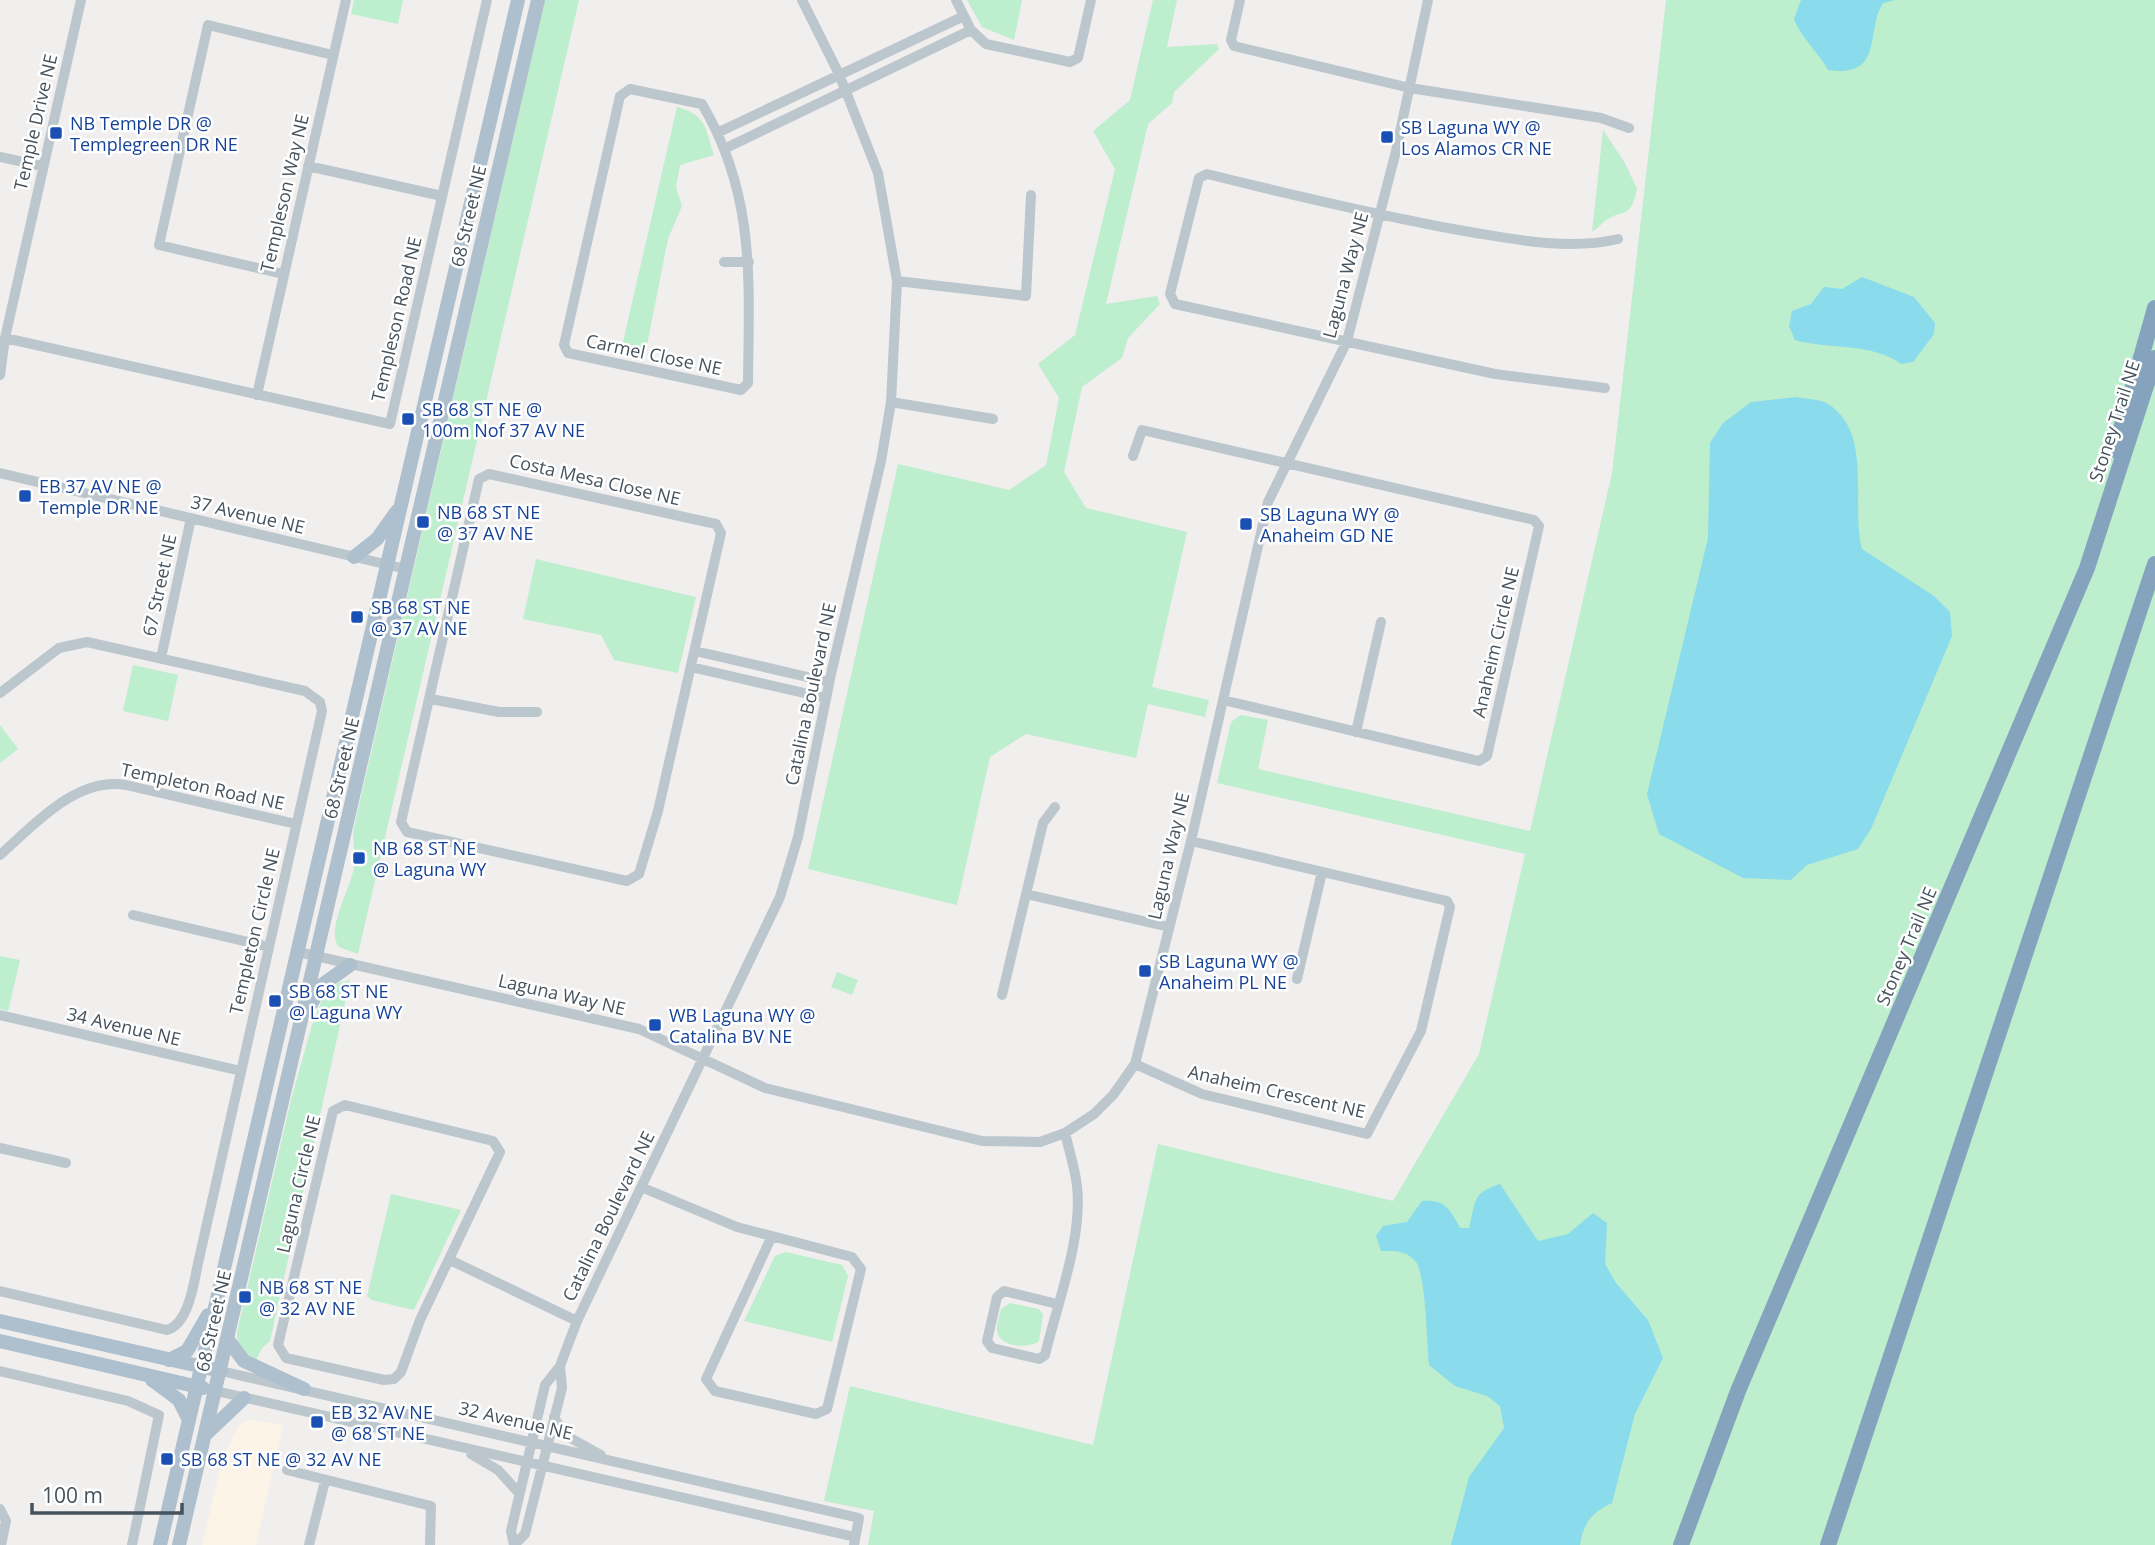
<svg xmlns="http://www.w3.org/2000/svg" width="2155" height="1545" viewBox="0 0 2155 1545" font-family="'Open Sans',sans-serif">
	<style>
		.commercial { fill: #fcf5e7 }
		.green { fill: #bdeece }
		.water { fill: #8adbeb }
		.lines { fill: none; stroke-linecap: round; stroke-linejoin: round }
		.minor { stroke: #bcc6cd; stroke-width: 10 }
		.major { stroke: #aebfcd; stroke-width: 14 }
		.highway { stroke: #86a3bd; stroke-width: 16 }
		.transit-dot { fill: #1a4fb4; stroke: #fff; stroke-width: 2.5 }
		.labels { text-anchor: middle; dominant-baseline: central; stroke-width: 5; stroke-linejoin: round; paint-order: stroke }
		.street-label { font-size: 18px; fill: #46525c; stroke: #fff }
		.transit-label { font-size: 18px; fill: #164399; stroke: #fff; text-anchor: start }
	</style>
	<rect width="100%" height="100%" fill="#f1eeee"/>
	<path class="commercial" d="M248,1420l35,5 -27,120h-54l20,-84 16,-35z"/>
	<path class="green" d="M354,0h49l-5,24 -47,-10z
		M545,0h34l-221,954 -19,-7c-15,-18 15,-62 16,-87 0,-11 -3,-22 -1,-33z
		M967,0h55l-8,40 -32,-13z
		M1153,0h24l-10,47 50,-3 2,5 -45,43 -2,11 -24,21 -42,180 51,-8 3,8 -32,34 -6,20 -40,29 -18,85 22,36 101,24 -35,155 57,13 -4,17 -57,-13 -12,54 -110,-24 -36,23 -33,148 -149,-36 90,-405 111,26 37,-25 13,-67 -21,-34 37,-29 40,-166 -22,-38 37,-31z
		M1666,0h489v1545h-1287l6,-34 -50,-10 26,-115 243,59 65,-301 235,57 86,-147 46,-200 -308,-71 14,-61 10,-7 27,5 -10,49 272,62 82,-358z
		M677,107c30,8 28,21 37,48l-34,10 -4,22 6,19 -14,33 -24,121 -24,-5z
		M1603,130l22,33 12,26c-7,31 -12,19 -31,31 -5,4 -9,9 -14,12z
		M536,559l160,38 -18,76 -64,-13 -13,-25 -78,-16z
		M133,665l45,10 -10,46 -45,-10z
		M0,725l18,24 -18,14z
		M0,956l20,4 -12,51 -8,-2z
		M837,972l21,8 -6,15 -21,-8z
		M350,980l-80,361 -8,7 -7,14 -18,-19v-11l54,-232 20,-72 12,-30 15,-15z
		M391,1194l70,16 -47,100 -43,-10 -4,-4z
		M786,1252l56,13 6,11 -16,66 -88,-21 31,-65z
		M1010,1303l29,6 4,6 -4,26c-9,8 -40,7 -42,-10 -1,-6 3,-16 4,-22z"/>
	<path class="water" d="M1801,0h94l-12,3c-18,28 2,75 -55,67 -10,-18 -28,-34 -34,-51z
		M1862,277l52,20 21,26 -1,11 -21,28 -12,2c-29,-22 -71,-14 -106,-24l-6,-14 3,-15 19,-7 13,-17 18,2z
		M1796,397c10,2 24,2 32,7 46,29 22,101 34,145l72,47 16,16 2,24 -81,193 -13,20 -51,16 -16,15 -48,-2 -84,-44 -12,-40 61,-256 2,-95 13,-20 28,-21z
		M1500,1184l38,57 30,-7 25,-21 14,10 -2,41 11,19 32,37 15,38 -28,56 -23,89c-20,9 -29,20 -32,42h-129l18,-68 35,-49 -4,-22 -13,-10 -32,-10 -26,-21c-2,-20 -3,-89 -13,-103 -9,-12 -22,-11 -35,-11l-5,-15 7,-10 24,-4 15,-21c23,-2 28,8 38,27h9c7,-26 2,-35 31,-44z"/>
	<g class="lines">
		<path class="minor" d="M956,0l15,30 15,14 84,18 8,-4 13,-58
			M1240,0l-9,40 3,6 176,42 191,30 28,10
			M630,89l72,15c54,91 47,177 46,279l-7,7 -173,-37 -4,-8 56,-249z
			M719,132l245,-116
			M726,148l245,-118
			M0,157l42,9
			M308,166l134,30
			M724,262h25
			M283,274l-124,-29 49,-220 125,30
			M897,281l129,15 5,-101
			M5,338l385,86 97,-424
			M0,375l5,-37 76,-338
			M1605,388l-110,-14 -320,-70 -5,-10 29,-116 8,-4c85,21 170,41 257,57 50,8 104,20 154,8
			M257,395l89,-395
			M891,402l102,17
			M1133,456l9,-26 392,90 5,6 -52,230 -8,5 -256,-61
			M0,473l406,96
			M489,474l227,50 5,9 -63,278 -19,63 -12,7 -220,-49 -6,-10 78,-343z
			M695,651l134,31
			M161,658l30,-140
			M691,667l135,31
			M0,693l59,-45 28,-6 218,49 15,11 2,9 -123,548c-5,21 -9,64 -32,71l-167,-39
			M431,699l68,13h38
			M1356,732l25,-110
			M0,855c34,-30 77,-79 126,-70l170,39
			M1026,894l143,33
			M133,915l136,32
			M298,952l341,77 126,59 217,53 58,1 25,-9 29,-19 19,-19 22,-31 56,-223 77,-339 79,-161 49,-190 32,-151
			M1297,979l25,-107
			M1002,995l41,-172 12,-16
			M0,1015l241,56
			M1135,1064l67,30 165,40 54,-103 29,-124 -3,-6 -256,-60
			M345,1105l148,36 7,11 -80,168 -19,52 -7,7 -10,1 -98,-22 -8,-13 55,-234z
			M0,1148l66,15
			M641,1187l96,40 115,30 9,12 -34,140 -11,5 -101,-23 -9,-12 65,-141
			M450,1260l127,61
			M1057,1304l-53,-13 -7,6 -10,44 5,7 47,11 6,-4c12,-51 38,-117 32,-169 -2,-18 -8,-36 -12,-53
			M0,1371l128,30 31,14 -27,130
			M221,1371l638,147 -5,27
			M216,1391l639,146
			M554,1417l11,18 36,20
			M471,1454l27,16 20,22
			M287,1470l144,36 -1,39
			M0,1509l6,12 -5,24
			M515,1544l10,-10 37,-146 -2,-22
			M309,1545l16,-64
			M514,1545l-3,-14 34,-146 15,-19 17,-45 203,-424 18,-60 33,-163 50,-213 10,-59 6,-121 -19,-108 -39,-99 -37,-74"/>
		<path class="major" d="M354,557l23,-18 20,-28
			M311,1004l11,-19 28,-20
			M0,1321l221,50
			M228,1340l16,21 60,28
			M0,1341l203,47
			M169,1360l18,-9 21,-36
			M152,1380l27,20 10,20
			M205,1435l39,-37
			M160,1545l358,-1545
			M179,1545l359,-1545"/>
		<path class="highway" d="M2115,450l40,-142
			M1681,1545l57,-154 349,-823 68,-210
			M1828,1545l327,-981"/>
	</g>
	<g class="transit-dot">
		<rect x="49" y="126" width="14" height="14" rx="3.5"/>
		<rect x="1380" y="130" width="14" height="14" rx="3.5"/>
		<rect x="401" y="412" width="14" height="14" rx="3.5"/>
		<rect x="18" y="489" width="14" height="14" rx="3.5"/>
		<rect x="416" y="515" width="14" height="14" rx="3.5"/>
		<rect x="1239" y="517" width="14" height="14" rx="3.5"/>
		<rect x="350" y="610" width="14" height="14" rx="3.5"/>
		<rect x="352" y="851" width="14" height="14" rx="3.5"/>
		<rect x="1138" y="964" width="14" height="14" rx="3.5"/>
		<rect x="268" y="994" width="14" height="14" rx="3.5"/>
		<rect x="648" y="1018" width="14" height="14" rx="3.5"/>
		<rect x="238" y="1290" width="14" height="14" rx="3.5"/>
		<rect x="310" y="1415" width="14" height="14" rx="3.5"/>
		<rect x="160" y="1452" width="14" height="14" rx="3.5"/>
	</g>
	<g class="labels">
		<g class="street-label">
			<text transform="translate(35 122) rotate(-77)">Temple Drive NE</text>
			<text transform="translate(284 193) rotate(-77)">Templeson Way NE</text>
			<text transform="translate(468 216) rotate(-77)">68 Street NE</text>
			<text transform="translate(1345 275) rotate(-75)">Laguna Way NE</text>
			<text transform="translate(396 319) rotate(-77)">Templeson Road NE</text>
			<text transform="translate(654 354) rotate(12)">Carmel Close NE</text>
			<text transform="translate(2114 421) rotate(-72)">Stoney Trail NE</text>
			<text transform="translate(595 479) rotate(13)">Costa Mesa Close NE</text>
			<text transform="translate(248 514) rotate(13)">37 Avenue NE</text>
			<text transform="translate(159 585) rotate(-78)">67 Street NE</text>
			<text transform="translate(1495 642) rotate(-77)">Anaheim Circle NE</text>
			<text transform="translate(810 694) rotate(-78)">Catalina Boulevard NE</text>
			<text transform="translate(341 768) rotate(-77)">68 Street NE</text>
			<text transform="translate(203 786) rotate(12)">Templeton Road NE</text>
			<text transform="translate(1168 856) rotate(-77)">Laguna Way NE</text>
			<text transform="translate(254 931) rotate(-77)">Templeton Circle NE</text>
			<text transform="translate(1906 946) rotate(-67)">Stoney Trail NE</text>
			<text transform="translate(562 994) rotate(13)">Laguna Way NE</text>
			<text transform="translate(124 1026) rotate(13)">34 Avenue NE</text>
			<text transform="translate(1277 1091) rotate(13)">Anaheim Crescent NE</text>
			<text transform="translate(298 1184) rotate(-77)">Laguna Circle NE</text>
			<text transform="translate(608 1216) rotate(-64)">Catalina Boulevard NE</text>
			<text transform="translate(213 1321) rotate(-77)">68 Street NE</text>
			<text transform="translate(516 1420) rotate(13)">32 Avenue NE</text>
		</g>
		<g class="transit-label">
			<text x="70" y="123">NB Temple DR @<tspan x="70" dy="21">Templegreen DR NE</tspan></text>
			<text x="1401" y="127">SB Laguna WY @<tspan x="1401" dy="21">Los Alamos CR NE</tspan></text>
			<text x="422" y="409">SB 68 ST NE @<tspan x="422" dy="21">100m Nof 37 AV NE</tspan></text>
			<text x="39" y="486">EB 37 AV NE @<tspan x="39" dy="21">Temple DR NE</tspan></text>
			<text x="437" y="512">NB 68 ST NE<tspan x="437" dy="21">@ 37 AV NE</tspan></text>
			<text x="1260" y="514">SB Laguna WY @<tspan x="1260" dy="21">Anaheim GD NE</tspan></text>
			<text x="371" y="607">SB 68 ST NE<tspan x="371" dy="21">@ 37 AV NE</tspan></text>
			<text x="373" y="848">NB 68 ST NE<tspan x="373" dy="21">@ Laguna WY</tspan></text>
			<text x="1159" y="961">SB Laguna WY @<tspan x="1159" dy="21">Anaheim PL NE</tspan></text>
			<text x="289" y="991">SB 68 ST NE<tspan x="289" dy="21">@ Laguna WY</tspan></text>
			<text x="669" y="1015">WB Laguna WY @<tspan x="669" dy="21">Catalina BV NE</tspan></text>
			<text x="259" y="1287">NB 68 ST NE<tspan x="259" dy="21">@ 32 AV NE</tspan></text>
			<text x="331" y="1412">EB 32 AV NE<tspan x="331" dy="21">@ 68 ST NE</tspan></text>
			<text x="181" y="1459">SB 68 ST NE @ 32 AV NE</text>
		</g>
	</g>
	<path d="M32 1503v10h150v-10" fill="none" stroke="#46525c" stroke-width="3.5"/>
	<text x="42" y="1503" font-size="21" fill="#46525c" stroke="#ffffff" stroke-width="5" paint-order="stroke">100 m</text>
</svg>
